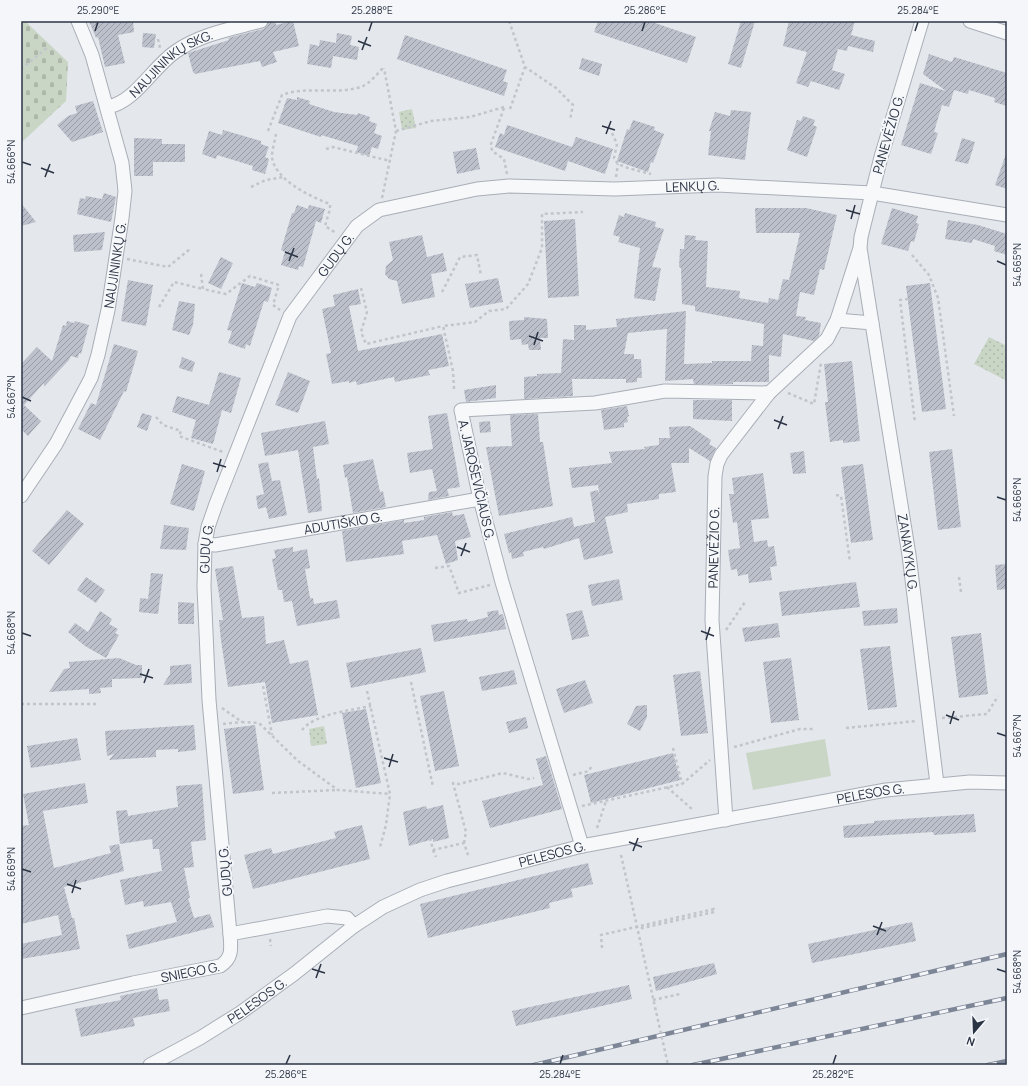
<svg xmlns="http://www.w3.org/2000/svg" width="1028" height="1086" viewBox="0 0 1028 1086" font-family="Manrope,sans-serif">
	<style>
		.grass { fill: url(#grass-dots) }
		.cemetery { fill: url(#cemetery-stones) }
		.garden { fill: #c9d6c5 }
		.building { fill: url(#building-hatch) }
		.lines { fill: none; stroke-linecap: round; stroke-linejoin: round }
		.minor-casing { stroke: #a9aeb7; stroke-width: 15 }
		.path { stroke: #c2c5cb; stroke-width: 2.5; stroke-dasharray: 3 3; stroke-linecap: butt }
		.minor { stroke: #f7f8fa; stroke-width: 13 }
		.rail-casing { stroke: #7d8696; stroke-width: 4.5 }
		.rail { stroke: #f4f6f9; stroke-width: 3; stroke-dasharray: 9; stroke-linecap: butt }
		.path-bridge { stroke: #c2c5cb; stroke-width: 2.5; stroke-dasharray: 3 3; stroke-linecap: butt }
		.ticks { fill: none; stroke: #2b3445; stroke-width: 1.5 }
		.labels { text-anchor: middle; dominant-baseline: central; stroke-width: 4; stroke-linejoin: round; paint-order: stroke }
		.street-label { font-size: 13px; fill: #2b3445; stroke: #f4f6f9 }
		.neatline { fill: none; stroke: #2b3445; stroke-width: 1.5 }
		.ticks-label { font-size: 10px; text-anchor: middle; fill: #2b3445 }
	</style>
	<defs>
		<pattern id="grass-dots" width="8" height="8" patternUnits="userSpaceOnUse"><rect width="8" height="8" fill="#c9d6c5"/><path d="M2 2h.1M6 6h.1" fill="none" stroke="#adb8ab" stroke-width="1.8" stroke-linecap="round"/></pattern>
		<pattern id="cemetery-stones" width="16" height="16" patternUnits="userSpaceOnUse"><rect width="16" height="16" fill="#c9d6c5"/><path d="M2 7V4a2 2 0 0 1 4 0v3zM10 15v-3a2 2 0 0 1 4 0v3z" fill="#adb8ab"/></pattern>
		<pattern id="building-hatch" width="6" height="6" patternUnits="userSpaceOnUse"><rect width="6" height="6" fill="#bbc0ca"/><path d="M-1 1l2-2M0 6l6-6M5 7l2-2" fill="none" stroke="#989da6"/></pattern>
	</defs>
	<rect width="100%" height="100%" fill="#e4e7ec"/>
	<path class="grass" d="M412,109l4,19 -14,2 -3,-18z
		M989,337l18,9v35l-33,-17z
		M324,726l3,18 -16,2 -2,-17z"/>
	<path class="cemetery" d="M21,21h4l43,41 -2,39 -45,42z"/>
	<path class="garden" d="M825,739l6,37 -78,14 -7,-37z"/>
	<path class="building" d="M89,21h44l1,11 -16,3 7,28 -20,4 -7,-30 -2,1z
		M269,21h6l1,4 17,-4 6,25 -26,6 4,10 -15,5 -2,-6 -65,13 -2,-2 -5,-19 41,-13 -1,-2 35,-9 4,-3z
		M598,21h51l47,16 -9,26 -93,-31z
		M741,21h14l-14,47 -13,-4z
		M789,21h66l-4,14 24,6 -2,11 -25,-6 -1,5 -9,-2 -6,21 13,4 -6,16 -28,-9 -3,6 -12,-4 11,-31 -24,-6z
		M143,33l13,1 -2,14 -12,-1z
		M337,33l15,3 -2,9 9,2 -2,13 -24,-4 -2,12 -24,-4 3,-20 9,2 1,-6 16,3z
		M405,35l102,35 -4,11 5,2 -4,13 -107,-37z
		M929,54l23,8 2,-5 53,16v33l-13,-4 1,-4 -26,-8 -1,4 -14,-4 -5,17 -7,-2 -8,27 4,1 -7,21 -30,-9 19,-62 26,8 -23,-17z
		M582,58l20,6 -3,12 -20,-7z
		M297,97l13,4 -1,3 25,8 23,3 1,-2 12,4 -1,4 8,3 -3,9 8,3 -4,13 -6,-2 -3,9 -13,-4 2,-6 -37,-11v2l-43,-14 9,-25 10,2z
		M93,101l10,31 -31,10 -15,-17 11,-9 9,-3 -2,-7z
		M731,110l20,2 -6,48 -37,-5 3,-24h-2l6,-19 15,4z
		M803,116l12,4 -2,5 4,2 -10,30 -20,-7 10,-30 4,1z
		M633,120l22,7 -1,3 10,4 -11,29 -2,-1 -3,10 -31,-11 10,-32 2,1z
		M507,125l65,22 4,-10 37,12 -8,25 -37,-13 -3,10 -70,-24 5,-14 4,2z
		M223,130l38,11v3l8,3 -4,10 4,2 -4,15 -13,-4 1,-4 -36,-11 -1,4 -14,-5 7,-23 13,4z
		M134,138l28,1v5h23v18h-32v14h-19z
		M962,138l13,4 -7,22 -13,-3z
		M476,148l4,21 -23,5 -4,-22z
		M1006,154h1v35l-12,-4z
		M104,193l12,4 -5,25 -34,-8 3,-16 5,1 1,-3 16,3z
		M21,203l15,19 -15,4z
		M297,205l11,4 1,-4 16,4 -4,14 -5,-2 -13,46 -4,-1 -1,4 -17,-5 4,-13 -4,-2 11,-37h2z
		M755,208h51l31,7 -13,55 -4,-1 -6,26 -14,-3 -4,24 10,1 -1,3 16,3 -2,13 -5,5 -31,-7 -2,23 -12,-2v27h-36v2h-39l-1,-5 -28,2 2,-52 -39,4 -4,21h10v5h7l1,19h-5v4l-11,1v-4h-54l1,17 -49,3v-22l13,-1v-2l24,-1 2,-34 11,1v-15h12v5l31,-3 -1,-8 70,-8 -2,53 28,-1v-2h39l1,-16 11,1 1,-22 -69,-13v-5l-13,-2 -1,-36 -2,-1 1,-18h4l1,-14 11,1 -1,4 13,1 -2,46 34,4 -1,7 29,5 1,-5 9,2 5,-21 6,1 11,-47h-44z
		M892,208l26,8 -2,7 3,1 -5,18 -3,-1 -3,10 -27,-7z
		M625,213l31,9 -1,5 9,2 -12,38 9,1 -6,33 -21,-3 6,-50 -22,-6 2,-5 -7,-2 6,-20 5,2z
		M575,219l4,77 -31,2 -4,-77z
		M948,220l30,5 29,9v21l-13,-4 1,-5 -22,-7 -1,4 -27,-4z
		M105,232l-3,18 -28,2 -1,-17z
		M422,235l5,22 16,-4 4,18 -16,3 4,23 -33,7 -5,-23 -8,-2 -4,-5 1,-8 7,-6 -4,-18z
		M221,257l12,6 -12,26 -13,-6z
		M498,278l5,24 -33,6 -5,-24z
		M128,280l25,5 -7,41 -25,-5z
		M242,283l13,4 2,-4 15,5 -4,14 -4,-1 -14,45 -4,-2 -1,5 -17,-6 4,-12 -5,-1z
		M930,283l16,126 -24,3 -16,-126z
		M358,289l3,15 -12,2 9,45 84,-17 7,32 -21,4 2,5 -35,7 -1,-5 -37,8 -1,-4 -7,2v-2l-17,3 -6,-30 5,-1 -9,-44 13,-3 -2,-11z
		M179,301l16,3 -2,21 -4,10 -17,-5z
		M524,317l23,2 1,19h-8l1,12h-12l-1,-6 -6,1 -1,-6 -11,1 -1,-19 15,-1z
		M67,321l7,2 1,-2 14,4 -8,29 -2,-1 -1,5 -7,-2 -2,4 -25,27v-4l-20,22 17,16 -13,15 -7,-7v-65l16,-17 15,14 11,-36 3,1z
		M114,344l24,7 -12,41 -2,-1 -24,49 -22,-11 13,-26 5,2z
		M182,357l13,5 -3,10 -13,-4z
		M852,361l8,80 -17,2v-3l-13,2 -5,-40h3l-4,-38z
		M219,372l22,6 -10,35 -9,-3 -9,34 -22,-6 5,-18 -24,-8 5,-16 32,9z
		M288,372l22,9 -12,32 -23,-8z
		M496,385v13l-30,4 -2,-12z
		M693,400h39v21l-39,-2z
		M627,406l2,10 -2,1 1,5 -4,1v4l-20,3 -3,-20z
		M142,413l10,3 -5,15 -10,-4z
		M447,413l13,74 -13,2 2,7 -21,4 1,-8 8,-1 -5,-22 -22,4 -3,-20 26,-4 -5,-33z
		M538,414l2,28h3l10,64 -54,10 -13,-69 26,-1 -2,-31z
		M325,421l4,23 -16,3 4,32 2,-1 3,33 -14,2 -10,-63 -33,6 -4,-23z
		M490,421l1,11 -11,1 -1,-11z
		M690,426l21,14 -2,4 7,4 -6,13 -21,-13v15h-18l5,29 -17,2v5l-32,5 1,8 -23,5 8,36 -29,7 -5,-22 -35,11 -1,-2 -20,5 1,4 -12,3 -1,-7 -2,1 -5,-19 68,-17 2,10 21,-5 -5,-30 8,-2 2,8 -2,-13 -26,3 -3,-20 43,-5 -3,-11 36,-3 -1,-2 15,-2v-7h11l-1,-11z
		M952,449l9,78 -23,3 -9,-78z
		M804,451l2,22 -13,1 -3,-21z
		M373,459l7,33 3,-1 3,16 -33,6 -6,-36 -2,1 -2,-13z
		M268,462l4,19 8,-1 7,35 -18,4 -3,-12 -8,2 -2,-13 8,-2 -6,-30z
		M182,464l23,7 -11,40 -24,-7z
		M863,464l10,76 -22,3 -10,-76z
		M763,473l6,45 -18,2 3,22 13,-2 1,7 6,-1 3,20 -7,1 2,13 -23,3 -1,-9 -10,2 -1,-7 -6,1 -3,-20 12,-2 -3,-26 -4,1 -4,-29h5l-2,-16z
		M67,510l17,14 -35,41 -17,-14z
		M452,512l1,4 11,-2 7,23 -16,4 3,19 -12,4 -9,-29 -35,6 2,13 -58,8 -4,-31 62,-11v3l20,-3v-3z
		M164,525l25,3 -3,22 -26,-1z
		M293,547v5l14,-3 3,19 -5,1 5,29h3l1,6 23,-4 3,18 -43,8 -5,-25 -8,1 -2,-12h-4l-6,-31 4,-1 -2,-8z
		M1007,564v25l-10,1 -2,-25z
		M233,566l9,52 22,-2 2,28 18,-4 6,24 18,-4 10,55 -46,8 -7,-41 -37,5 -7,-47 -2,-20h4l-8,-51z
		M151,573l12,1 -5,40 -19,-2 1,-14 8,1z
		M86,577l19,13 -9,13 -19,-13z
		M619,579l4,21 -31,6 -4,-21z
		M856,582l4,25 -78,9 -3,-24z
		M178,602l16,1v21h-16z
		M897,608l1,15 -34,3 -2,-15z
		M498,610l1,5 4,-1 3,15 -72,13 -3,-17 36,-6 1,3 20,-5 -1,-5z
		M582,610l7,26 -17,4 -6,-26z
		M100,611l12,8 -3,5 9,5 -3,4 4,2 -13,23 -21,-12 -17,-14 7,-9 13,9z
		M778,623l2,14 -35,5 -3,-14z
		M981,633l7,61 -29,4 -8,-61z
		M890,646l7,61 -29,3 -8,-61z
		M421,648l5,24 -75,16 -5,-25z
		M119,658l17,7h6v13l-30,1v8l-12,1 1,5 -12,1v-5l-40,3 15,-23 6,-1 -1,-6z
		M791,658l8,62 -28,3 -8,-61z
		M191,664l1,19 -29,2 7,-11v-8z
		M514,670l3,14 -35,7 -3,-14z
		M700,671l8,62 -27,3 -8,-61z
		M585,680l8,23 -29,10 -8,-24z
		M444,691l15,75 -24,5 -15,-75z
		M647,705v12l-7,14 -13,-7 9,-18z
		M366,709l15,74 -25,5 -14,-75z
		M526,717l2,11 -19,5 -3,-11z
		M194,725l2,25 -18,2v-3l-22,1v7l-47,3 5,-6 -7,2 -2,-25z
		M255,725l9,65 -31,4 -9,-65z
		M77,738l4,22 -50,8 -4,-22z
		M673,753l7,27 -89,23 -7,-28z
		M546,756l16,53 -72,19 -8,-27 61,-16 -7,-26z
		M85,783l3,20 -45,8 11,57 57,-15 -2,-7 10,-2 5,27 -60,16 8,31h2l6,31 -59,10v-15l41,-9 -4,-20 -37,9v-98l8,-1 -6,-31z
		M202,784l4,56 -15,2 3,25 -10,1 6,30h-2l6,20 16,-4 4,13 -85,22 -3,-14 51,-13 -6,-20 -27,5 -1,-6 -18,4 -5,-25 42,-9 -3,-22h-6l-1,-10 -32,5 -4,-33 11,-1 1,6 50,-9 -2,-21z
		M443,805l6,33 -16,4v-3l-24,7 -6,-34 23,-6 1,3z
		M974,814l2,18 -42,3 -1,-3 -89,6 -1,-12 31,-3v-2z
		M362,825l8,34 -117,30 -9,-34 27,-7 2,6 63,-16 -2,-6z
		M588,863l5,21 -22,5 2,8 -24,6 1,5 -122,30 -8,-34z
		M912,922l4,19 -104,22 -4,-19z
		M714,963l3,11 -61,17 -3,-14z
		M629,985l3,14 -116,27 -4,-15z
		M157,988l2,12 9,-1 2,12 -37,7 2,8 -54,11 -6,-28 46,-9 -1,-4z"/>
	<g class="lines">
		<defs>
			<g id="minor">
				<path id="s1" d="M922,21l-41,136 -20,80 -1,11 49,307 28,229"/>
				<path d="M970,21l37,12"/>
				<path id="s2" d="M108,107c28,-6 44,-39 67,-55 25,-18 57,-23 86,-31"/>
				<path d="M837,320l35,3"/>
				<path id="s3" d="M21,496l35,-52 35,-66 7,-23 10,-45 14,-92 3,-27 -3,-28 -30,-108 -14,-34"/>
				<path id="s4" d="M205,544l10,1 265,-46"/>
				<path id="s5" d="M726,820l-14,-200 3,-144 2,-12 4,-9 48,-62 58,-54 10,-19 22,-69"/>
				<path d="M582,846l-80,-264 -22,-83 -19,-89 134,-7 70,-12 104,2"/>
				<path id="s6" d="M230,934l-21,-234 -5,-113 1,-43 3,-17 8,-23 74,-188 67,-90 22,-16 98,-21 32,-3 106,3 103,-4 154,8 135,22"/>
				<path id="s7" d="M21,1008l112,-25 87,-17c13,-8 11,-18 10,-32l97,-18 20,2 7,8"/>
				<path id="s8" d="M150,1065l50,-27 40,-25 54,-39 60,-48 29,-19 37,-17 27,-9 135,-35 304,-56 84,-8 37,1"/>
			</g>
		</defs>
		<use href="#minor" class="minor-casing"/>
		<path class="path" d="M509,21l16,46 31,21 17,17 -3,15
			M158,39l2,9
			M21,69l27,-22
			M504,108l-13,36 1,7 12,8 3,15
			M510,109l15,-42
			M268,131l14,-36c26,-10 55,1 81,-9 7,-3 15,-13 21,-19
			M396,131l35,-10 39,-4 34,-10
			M612,133l5,11 -3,14 4,6 10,4 23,6
			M276,134c-1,7 -4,15 -4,22 1,23 39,41 58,48v5l-5,17 11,7
			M326,149l7,-2 57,14
			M616,177l2,-13
			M251,187l15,-7 18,-3
			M382,198l14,-67 -12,-63
			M912,255l17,20 9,23 16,118
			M127,259l41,8 22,-18
			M201,274l2,15 23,5 24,-18 29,9 -6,20 7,5
			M361,288l6,24 -6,20 5,12 77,-18
			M442,292l18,-35 17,-2 4,21
			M908,299l-8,1 15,123
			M159,307l15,-25 29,7
			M454,389l-1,-18 -10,-45 32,-4 14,-11 17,-2 22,-25 14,-36v-34l41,-2
			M788,393l26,11 7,-41
			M156,417l7,8 18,6 -2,5 44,16
			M836,495l5,1 9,66
			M435,568l14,-2 10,27 31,-8
			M959,577l2,15
			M726,630l19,-28
			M411,682l22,105
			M263,686l9,49
			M367,691l23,103 -4,31 -6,22
			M21,704h76
			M222,708l20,14 17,1 39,38 40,29 52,4
			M942,718l45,-4 11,-18
			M223,724l19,-2
			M846,728l71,-7
			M302,730c12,-16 50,-20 69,-24
			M734,747l66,-18h15
			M673,748l9,36
			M573,775l16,-4 3,-6
			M667,787l26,23
			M272,793l65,-3
			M582,806l100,-22 28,-24
			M597,828l9,-27
			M430,838l3,12 31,-7 5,15
			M464,843l2,-11 -13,-49 6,1 44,-11 25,6 6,-1
			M433,850l3,7
			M270,939l1,7
			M602,948l-1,-13 113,-26v3l-76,17
			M653,1000l27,-6"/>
		<use href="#minor" class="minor"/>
		<defs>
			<path id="rail" d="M534,1065l473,-111
				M693,1065l314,-67
				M988,1065l19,-4"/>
		</defs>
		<use href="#rail" class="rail-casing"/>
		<use href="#rail" class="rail"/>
		<path class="path-bridge" d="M621,855l47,210"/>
	</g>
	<path class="ticks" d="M95,31l3,-9M369,31l3,-9M642,31l3,-9M915,31l3,-9M358,41l13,5M362,50l5,-13M602,126l13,4M606,134l5,-13M22,162l9,3M41,168l13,5M45,177l5,-13M846,210l14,4M851,219l4,-14M285,252l13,5M289,261l5,-13M997,261l9,4M529,336l14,5M534,345l4,-13M22,397l9,4M774,420l13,5M778,429l5,-13M213,463l13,4M217,472l4,-13M997,497l9,3M457,547l13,5M461,556l5,-13M701,631l13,5M22,633l9,3M706,640l4,-13M140,674l13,4M144,683l5,-14M946,715l13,5M950,724l4,-13M997,733l9,3M384,758l14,4M389,767l4,-13M629,842l13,5M633,851l5,-13M22,869l9,3M67,884l14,5M72,893l4,-13M873,926l13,5M877,935l5,-13M312,969l13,4M997,969l9,3M316,978l5,-14M286,1064l4,-9M560,1064l3,-9M833,1064l3,-9"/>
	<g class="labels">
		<g class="street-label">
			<text stroke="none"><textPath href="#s2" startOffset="78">NAUJININKŲ SKG.</textPath></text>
			<text transform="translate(888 134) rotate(-74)">PANEVĖŽIO G.</text>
			<text stroke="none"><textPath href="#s6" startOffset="1090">LENKŲ G.</textPath></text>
			<text stroke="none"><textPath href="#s6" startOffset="711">GUDŲ G.</textPath></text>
			<text stroke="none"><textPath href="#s3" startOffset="253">NAUJININKŲ G.</textPath></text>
			<text transform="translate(477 480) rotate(77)">A. JAROŠEVIČIAUS G.</text>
			<text stroke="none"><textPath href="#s4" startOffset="140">ADUTIŠKIO G.</textPath></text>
			<text stroke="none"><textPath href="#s6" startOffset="387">GUDŲ G.</textPath></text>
			<text stroke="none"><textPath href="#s5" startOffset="273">PANEVĖŽIO G.</textPath></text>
			<text stroke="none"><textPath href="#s1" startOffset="544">ZANAVYKŲ G.</textPath></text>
			<text stroke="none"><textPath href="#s8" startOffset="784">PELESOS G.</textPath></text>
			<text stroke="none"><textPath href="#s8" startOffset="460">PELESOS G.</textPath></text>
			<text transform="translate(225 871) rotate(-95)">GUDŲ G.</text>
			<text stroke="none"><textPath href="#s7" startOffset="173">SNIEGO G.</textPath></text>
			<text stroke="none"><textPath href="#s8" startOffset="125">PELESOS G.</textPath></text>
		</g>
	</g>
	<rect width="1028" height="1086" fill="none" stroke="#f4f6f9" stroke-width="44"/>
	<g transform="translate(974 1032) rotate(199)" stroke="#f4f6f9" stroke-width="3" paint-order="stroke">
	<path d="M0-3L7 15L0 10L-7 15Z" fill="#2b3445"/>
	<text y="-6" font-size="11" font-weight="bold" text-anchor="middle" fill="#2b3445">N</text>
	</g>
	<rect x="22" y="22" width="984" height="1042" class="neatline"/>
	<g class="ticks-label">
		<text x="98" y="14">25.290°E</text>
		<text x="372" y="14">25.288°E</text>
		<text x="645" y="14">25.286°E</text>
		<text x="918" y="14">25.284°E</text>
		<text transform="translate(11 162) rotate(-90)" y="4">54.666°N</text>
		<text transform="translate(1017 265) rotate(-90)" y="4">54.665°N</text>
		<text transform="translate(11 397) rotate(-90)" y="4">54.667°N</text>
		<text transform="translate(1017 500) rotate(-90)" y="4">54.666°N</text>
		<text transform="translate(11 633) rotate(-90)" y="4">54.668°N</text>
		<text transform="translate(1017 736) rotate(-90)" y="4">54.667°N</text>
		<text transform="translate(11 869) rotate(-90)" y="4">54.669°N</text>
		<text transform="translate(1017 972) rotate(-90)" y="4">54.668°N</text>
		<text x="286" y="1078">25.286°E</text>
		<text x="560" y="1078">25.284°E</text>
		<text x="833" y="1078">25.282°E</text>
	</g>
</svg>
